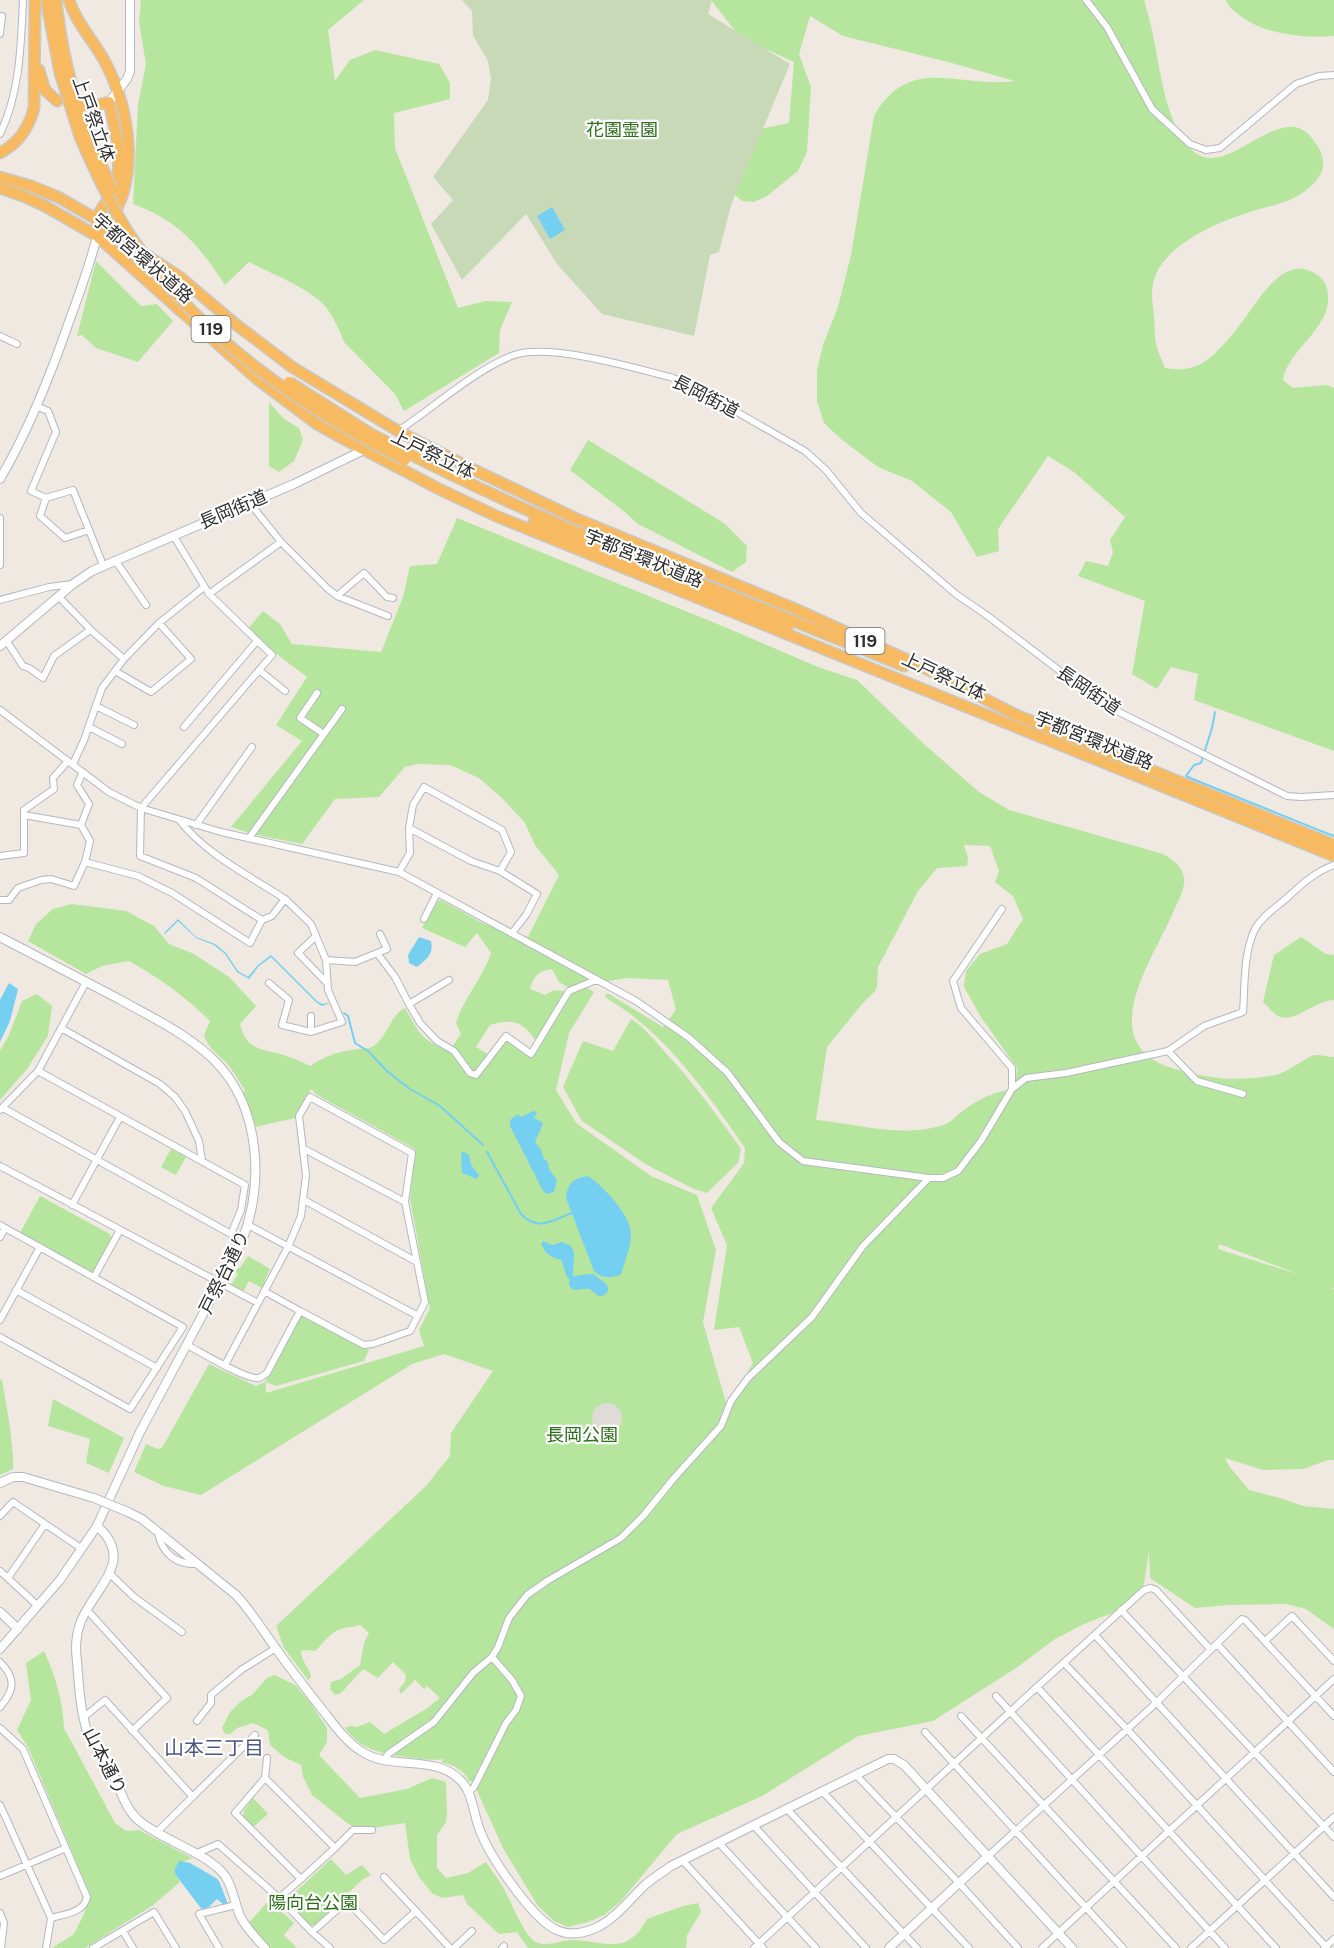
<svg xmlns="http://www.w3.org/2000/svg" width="1334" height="1948" viewBox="0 0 1334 1948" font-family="'Public Sans','Noto Sans JP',sans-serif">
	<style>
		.green { fill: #b6e59e; fill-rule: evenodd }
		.cemetery { fill: #c8d9b8 }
		.plaza { fill: #dfdcd8 }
		.water { fill: #75cff0 }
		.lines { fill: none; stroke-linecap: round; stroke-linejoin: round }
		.stream { stroke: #75cff0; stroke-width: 2 }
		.river { stroke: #75cff0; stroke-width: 14 }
		.minor-casing { stroke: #b4b7c1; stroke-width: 8 }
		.tertiary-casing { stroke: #b4b7c1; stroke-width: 10 }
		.trunk-casing { stroke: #c9c9c9; stroke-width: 13 }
		.minor { stroke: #fff; stroke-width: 6 }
		.tertiary { stroke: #fff; stroke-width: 8 }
		.trunk { stroke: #f8ba60; stroke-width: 10 }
		.tertiary-bridge-casing { stroke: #b4b7c1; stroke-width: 10; stroke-linecap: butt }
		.trunk-bridge-casing { stroke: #c9c9c9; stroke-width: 13; stroke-linecap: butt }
		.tertiary-bridge { stroke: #fff; stroke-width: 8 }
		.trunk-bridge { stroke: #f8ba60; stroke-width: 10 }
		.labels { text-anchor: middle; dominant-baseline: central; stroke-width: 4.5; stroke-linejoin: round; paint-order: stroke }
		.shield { fill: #fff; stroke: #6d6d6d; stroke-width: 1.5 }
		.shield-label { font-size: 16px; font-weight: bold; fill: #2e2e2e }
		.street-label { font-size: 18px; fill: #2e2e2e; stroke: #fff }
		.park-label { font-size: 18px; fill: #2c6e1b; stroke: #fff }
		.neighbourhood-label { font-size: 20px; fill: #4d5680; stroke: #fff }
	</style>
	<rect width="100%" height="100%" fill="#efe9e1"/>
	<path class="green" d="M141,0h223l-36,30 7,51 15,-21 25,-10 64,14 11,19v16l-56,14 1,35 63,160 28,-7 26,1 -12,28 -1,23 -95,58 -9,-17 -51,-52c-3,-9 -13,-30 -20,-37 -16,-17 -54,-32 -75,-43l-24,23c-27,-41 -46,-64 -92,-81l5,-99 8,-41 -7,-42z
		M711,0h433c3,12 7,23 9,35 7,33 14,102 46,120 34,18 82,-54 112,-18 6,8 11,14 12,24 2,17 -16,30 -29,37 -17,8 -38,11 -56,18 -29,10 -75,32 -84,64 -4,11 -1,24 0,36 1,10 0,22 3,32 2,7 6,14 8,20 16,3 31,1 43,-9 11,-7 29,-30 37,-41 17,-23 42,-68 75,-41 8,6 8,16 8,25 -2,28 -42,52 -45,78l10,8 34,-3 7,3v363l-140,-51 4,-26 -27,-7 -14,22 -25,-15 13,-73 -67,-25 8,-15 22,5 5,-14 -3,-12 15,-23 -51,-45 -26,-16 -50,73 1,22 -22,6 -26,-45 -39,-31 -34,-14 -37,-28 -17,-16 -7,-22v-31l6,-25 15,-38 13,-52 23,-139c36,-63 86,-27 141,-35l-63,-18 -109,-27 -33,-20 -11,38 12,33 -4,65 -9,19 -31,25 -13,6 -12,-1 -8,-7 26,-65 29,-6 5,-61 -54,-25z
		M1226,0h108v36c-32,2 -70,-1 -96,-22 -5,-4 -10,-7 -12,-14z
		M96,261l45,45 16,-2 16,17 -35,41 -42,-14 -14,-13 -5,1z
		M269,402l15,17 15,9 4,12 -9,21 -15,11 -10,-6z
		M588,440l136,83 23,23 -1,16 -14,10 -94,-48 -12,-11 -56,-43z
		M457,518l270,110 91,39 39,13 68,65 54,47 30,18 154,44c10,6 18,11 21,23 2,9 -5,22 -9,31 -20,49 -86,136 0,161 32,10 67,13 100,6 13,-2 31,-19 41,-20 6,0 12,2 18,2v232l-4,-1 4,2v170h-6l-25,9 -40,1 -38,-12 4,8 20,24 31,8 23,8 31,3v120l-28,-20 -20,-5 -58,1 -33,3 -45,-30 -1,-27 -6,39 -28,22 -31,12 -29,15 -39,29 -83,53 -75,15 -96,60 -85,38 -57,68 -16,13 -16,7 -20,5 -14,-6 -16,-15 -34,-56 -31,-68 -4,-1c-6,-12 -15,-16 -28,-19l3,-3c-13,2 -25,0 -38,-2 -25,-3 -46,-8 -61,-29l5,-2 7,1 13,-5 14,12 42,-25 14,-11 -13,-12 -3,3 -9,-9 -14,14 -2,-5 6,-7 1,-7 -13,-13 -15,16 -15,-9 -22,24 -6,2 -5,-6 1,-7 10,-3 19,-14 4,-22 5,-10 -9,-8c-6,2 -13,2 -19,4 -11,3 -18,15 -26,22l-9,-1 -5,1c1,13 10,18 10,27l-3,2 -24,-32 -8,-22 149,-139 25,-31 1,-23 42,-62 -49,-17 -32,10 -211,131 -37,-9 -30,-14 12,-28 12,5 4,-1 47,-84 47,22 9,-4 37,-68 67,36 -5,11 -88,25 -10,-4v11l158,-47 -5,-16 11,-22 -20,-109 5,-50 -98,-54 -6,-6 -16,29 -40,9 -12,-35 2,-1c-5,-9 -10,-17 -16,-25 -10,-12 -20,-16 -25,-31l6,-14c-25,-25 -51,-43 -81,-60l-27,5 -16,8 -58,-33 8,-17 17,-15 19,-5 54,7 28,15 15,18 25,10 35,23 27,29 -16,18c7,31 29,24 52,34 6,2 12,5 18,8 14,-10 31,-15 48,-17 5,-1 10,0 14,-2 17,-10 16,-30 33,-39 14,25 16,32 44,43l12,-17 -5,-11c8,-26 27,-45 35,-70l-14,-20 -12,14 -43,-19 16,-27 3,-1 43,24 44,13 31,-62 -24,-30 -10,-22 -22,-24 -24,-21 -29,-13 -32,-1 -13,3 -26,30 -44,2 -33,45 -50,-10 -21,-7 71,-86 -26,-16 31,-48 -61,-46 17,-20 17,13 12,20 89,8 22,-55 7,-31 27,-2zM964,845l26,1 9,25 -4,11 18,14 10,23 -16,25 -27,10 -14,17 -2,16 17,30 36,51 -2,21c-17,1 -37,10 -51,21 -6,4 -11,11 -18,14 -42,15 -87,0 -130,-4l11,-73 35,-43 13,-13 2,-4 1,-20 40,-76 19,-23 30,-2 1,-9zM552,969l7,13 10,6 58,-10 41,2 8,30 -13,17 -54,-33h-4l1,4c57,32 102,96 139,150l-1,15 -33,45 16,37 -13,85 25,-3 14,36 -33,55 6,-15 -23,-81 13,-72 -19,-55 -46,-19 -75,-53 -20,-33 13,-57 25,-41 -9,-5 -17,6c-9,-4 -15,-4 -23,2l-15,-6c4,-13 8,-18 22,-20zM566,997l-32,60 -27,-16 -15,16 -16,-10 14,-22c24,-7 34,-3 47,18zM1219,1244l82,31 -83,-26z
		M1301,937l25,17 8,1v45c-19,0 -39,24 -56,16 -5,-3 -11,-10 -15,-14l11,-47z
		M37,994l15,12 -4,30 -21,33 -27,31v-49l9,-16 13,-34z
		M631,1019c14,9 23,21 34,33 28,30 52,63 76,97l-3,14 -31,30 -13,-4 -47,-24 -65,-44 -19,-34 20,-46 30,10z
		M171,1149l15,8 -10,18 -15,-8z
		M40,1196l70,38 2,5 -17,33h-4l-71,-39z
		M248,1256l22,13 -6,13 2,1 -2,6 -15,-8 -9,16 -14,-7 2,-4h2l8,-12 -3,-2 3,-4h2z
		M0,1379l2,1 8,47 3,29v13l-13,6z
		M53,1399l71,39 -15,35 -23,-10 4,-24 -42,-13z
		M44,1651c11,24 19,50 20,77l51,95 11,8 13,-1 53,28 -9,4 -8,12 5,8 -28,24 -67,42h-33l22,-14 10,-20 6,-19 -62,-148 -11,-17 14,-30 -5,-37z
		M275,1675l20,10 14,16 18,27v14l-8,13 41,43 47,-9 25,-11 14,4 1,31 -1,9 -9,13v33l9,10 22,-5 18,-11c6,9 13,18 18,27 6,11 20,45 30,52 12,7 24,0 36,-1 16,-1 41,8 55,2 11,-5 17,-13 22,-23l36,-13 15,-3 3,9 -14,23 -1,13h-158l-11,-16 -18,2 -32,-30 -4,-9 -21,3 -10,-5 -13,-16 -9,-18 -5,-36 -45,7 -13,-7 -35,-28 -9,-18 -2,-12 -17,-8 -14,-12 -2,-15 -15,-7 -16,5 -7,6h-5l-3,-6 8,-16 11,-11 11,-6 15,-17z
		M253,1798l15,16 -15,13 -10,-10 1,-7z
		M331,1859l15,16 16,-10 9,10 -9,5 -47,45h-5l-23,-20 1,-6z
		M269,1900l25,23 -10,12 13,13h-26l-23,-24z"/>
	<path class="cemetery" d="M462,0h250l-4,14 82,50 -59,141 -12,47 -9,3 -16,81 -92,-22 -45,-50 -31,-50 -64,66 -31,-56 22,-24 -20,-23 55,-77 3,-21 -3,-18 -15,-25 -1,-25z"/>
	<path class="plaza" d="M592 1418a15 15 0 1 1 30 0a15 15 0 1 1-30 0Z"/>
	<path class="water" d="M552,207l13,23 -15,9 -13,-23z
		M1188,776l133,54v2l-134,-54z
		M178,919l18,18 19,7 11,9 12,18 10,6 10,-12 13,-10 46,46 5,3 8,-1 -8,3 -6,-4 -45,-45 -12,9 -10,13 -12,-7 -12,-18 -11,-9 -18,-7 -18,-17 -13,13 -1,-1z
		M419,937l12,4c3,13 -5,19 -14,26l-8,-4 -1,-8z
		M9,983l9,6 -8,32 -10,21v-42z
		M533,1111l4,1 -3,6 8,4 1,2 -8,18 6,8 3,9 4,3 1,7 8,11 -3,12 -7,2 -4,-3 -33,-65v-6l8,-6 3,3z
		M464,1152l5,3 2,10 8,10 -2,4 -15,-6 -1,-20z
		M588,1176c15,10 44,40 43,59 0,12 -6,26 -9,37l-2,3c-12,3 -17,4 -26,-4l-28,-73c2,-15 7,-20 22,-22z
		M543,1241l9,4 10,-3 9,4c8,12 -3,26 5,37 -13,-5 -10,-13 -15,-23 -11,-3 -15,-6 -20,-16z
		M179,1861l11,2 26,15 3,3 9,23 -4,1 -7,-6 -8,8 -7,2 -2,-2 -25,-33v-5z"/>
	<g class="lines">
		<path class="stream" d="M1190,778l-4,-2 8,-11 7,-2 11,-35 3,-16
			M1321,831l13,5
			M344,1013l4,3 7,27 13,8 20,21 22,17 30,17 43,39
			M487,1152l34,62c17,18 32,6 51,-1"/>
		<path class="river" d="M576,1283l15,-2 10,8"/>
		<defs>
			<path id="minor" d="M1086,0l21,27 45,82 38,35 16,6 14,-2 76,-64 23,-8 15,-1
				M0,34l2,-18
				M0,134c20,-41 21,-89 23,-134
				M0,336l17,8
				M36,406l12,5 8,21 -25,59 15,7 27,-8 30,75
				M398,431c35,-23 78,-62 116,-76 35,-12 122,13 159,23l15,6 117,67 21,19 35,43 96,82 28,19 104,79 20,14 178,89 14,1 33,-2
				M46,498l-6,18 25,22 24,-8
				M249,502l32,40 46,46 10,8 51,20
				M0,518v47
				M173,535l36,59 63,61 -131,153 -1,48 56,22 66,42 10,-4 13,-17c-35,-23 -78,-44 -105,-78
				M115,560l31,45
				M209,594l72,-52
				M58,596l35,36 31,27
				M337,596l27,-23 23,24 6,1
				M0,600l49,-13 24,-3
				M6,640l17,26 6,2 14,10 11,-22 36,-26
				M259,670l26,21
				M115,671l36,21 40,-33 -32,-36
				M317,693l-17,25 24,16
				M96,706l38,19
				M0,710l109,82 32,16 80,24 178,40 237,129 52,36 39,35 52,70 24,19 126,17h14l15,-7 23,-30 31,-52 14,-11 40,-5 102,-22 36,-25 39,-14c2,-26 0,-58 12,-83 8,-14 22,-22 33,-32 15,-14 27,-25 46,-32
				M89,727l33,17
				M184,727l73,-86
				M73,764l11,-24 18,-52 22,-29 35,-36 45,-36
				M83,772l-6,13 12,19 -8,21 9,16 -5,21 53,14 34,17 78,50 12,-23
				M24,815l57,10
				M196,825l56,-78
				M409,828l62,33 29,10
				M249,838l93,-129
				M0,856l24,-3v-43l30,-21 -1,-11 15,-17
				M399,872l11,-19 -1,-25 4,-23 11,-18 78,43 9,22 -11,19 37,23 -11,21 -14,18
				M0,900h9l9,-12 23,-8 10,-1 23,7 11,-24
				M1002,909l-49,72 8,27 51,60v21
				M424,919l13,-26
				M316,936l-18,17 29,30
				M377,953l18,24 14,27
				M326,960l29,2 32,-13 -7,-15
				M449,980l-40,24 11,19 17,18 17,10 16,22 6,2 30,-39 25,18 38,-63 27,-11
				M269,983l20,17 -7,25 29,7 31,-10 -14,-32 -2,-30 -15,-36 -26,-25
				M311,1016v16
				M61,1028l99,56 15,13 10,14 14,30 3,20
				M1168,1051l29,30 46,13
				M3,1108l228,126 10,-24 4,-25 -207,-114
				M0,1110l38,-39 48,-89
				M304,1149l101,53
				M0,1166l258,137
				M304,1200l113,62
				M72,1205l48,-88
				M0,1225l183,102 -53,82 -130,-72
				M248,1225l170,91
				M0,1237l5,-9
				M94,1277l26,-47
				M16,1290l141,78
				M264,1291l36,20
				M0,1320l40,-73
				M187,1345c12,6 61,36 72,33 3,-1 5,-3 8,-5l33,-62 64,34 9,-1 37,-13 15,-29 -20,-100 7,-49 -102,-56 -11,19 7,59 -5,41 -13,31 -63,118
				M0,1516l13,-14 69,47
				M158,1533c4,21 19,32 40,31
				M0,1571l38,35
				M109,1573l25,24 48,35
				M8,1578l37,-54
				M87,1610l80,88 -35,33
				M1121,1610l213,227
				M1095,1635l239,262
				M1265,1641l27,-25 42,45
				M1217,1644l117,128
				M0,1662c16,16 15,28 0,45
				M1064,1663l63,66 200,219
				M1037,1687l107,-97 7,-2 5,2 55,60
				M996,1696l229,252
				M961,1716l215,232
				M84,1717l21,-17 87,96
				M197,1721l14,-18v-8l30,-25 35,-22
				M0,1728l23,21 64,148c-3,16 -22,17 -36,21
				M925,1732l198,216
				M384,1761l4,-7 46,-32 39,-49 19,-16 6,-10 11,-29 18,-23 20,-14 74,-43 23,-23 30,-37 47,-52 10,-25 17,-23 64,-61 51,-71 66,-68
				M856,1775l103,108 59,65
				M265,1778l70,70 -34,31 -66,-66 30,-35 2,-20
				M469,1792l5,-5 32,-64 10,-13 5,-14 -9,-16 -20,-23
				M823,1792l146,156
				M0,1805l51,113 -5,30
				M787,1809l130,139
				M754,1826l112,122
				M156,1833l99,-98
				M719,1843l97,105
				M335,1848l18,-18h19
				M195,1854l23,-10 61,54 33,34 35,-31 37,39 32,-29 34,37
				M987,1857l169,-154 86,-84 3,1 89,96
				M683,1861l80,87
				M0,1876l66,-28
				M384,1877l32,34
				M279,1898l22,-19
				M0,1913l4,10 -3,25
				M123,1931l10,17
				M312,1932l18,16
				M93,1948l61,-36 22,36
				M219,1948l-20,-34 37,-9
				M454,1948l18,-17
				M502,1948l2,-2
				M754,1948l283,-261 239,261
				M1042,1948l292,-269
				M1191,1948l143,-131
				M1324,1948l10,-9"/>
			<path id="tertiary" d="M109,102l18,-23 3,-8v-71
				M0,479c29,-49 51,-105 70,-160 10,-27 20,-54 27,-83
				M0,646l73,-62 19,-13 202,-87 74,-36
				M0,937c39,20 78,41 117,61 34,19 71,36 99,64 45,47 48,122 26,179l-102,191 -43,94 -37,54 -60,69
				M0,1483l13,-6h10l71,21
				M128,1512l14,7 94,76c16,17 27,36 41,55 14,20 29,39 44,58 12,15 23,32 40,43 29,20 72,3 98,28 15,13 14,37 22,54 10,25 53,89 78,98 13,5 26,2 39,-4 19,-10 32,-28 47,-42 8,-7 18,-13 26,-19l217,-107h6l10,6 168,183
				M97,1526c39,34 -1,60 -16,95 -5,13 -6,26 -4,40 2,24 3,50 11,73 6,14 18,25 24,38 9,18 13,39 30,51 22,17 60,29 78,47 12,11 14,31 20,46 6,12 16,22 25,32
				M0,1612l18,17
				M889,1948l98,-91"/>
			<path id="trunk" d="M46,0l14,73 20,64
				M56,0c5,46 15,91 32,135
				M69,0c7,22 23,39 35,60 26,48 39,124 -1,169
				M39,70l6,20 12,11
				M86,105h11l12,-3c6,29 16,60 4,89 -5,10 -17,22 -16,33
				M0,153c19,-10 29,-25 34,-45l1,-108
				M0,177l31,9 27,11 38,22 38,28 47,31 53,45 58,44 106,64 66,34 113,54 216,89 130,59 91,47 320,131
				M0,188l23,8 22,10 52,30 160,143 60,45 25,14 97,51 57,27 838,340
				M408,453c160,82 330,144 496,213
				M534,521l254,105"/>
		</defs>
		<use href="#minor" class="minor-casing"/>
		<use href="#tertiary" class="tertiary-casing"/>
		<use href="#trunk" class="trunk-casing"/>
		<use href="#minor" class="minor"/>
		<use href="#tertiary" class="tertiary"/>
		<use href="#trunk" class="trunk"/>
		<defs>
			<path id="tertiary-bridge" d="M94,1498l34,14"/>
			<path id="trunk-bridge" d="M88,135l24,54
				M80,137c15,35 31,70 52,101 67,99 168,168 273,222
				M289,382l82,52 37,19"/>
		</defs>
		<use href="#tertiary-bridge" class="tertiary-bridge-casing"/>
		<use href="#trunk-bridge" class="trunk-bridge-casing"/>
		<use href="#tertiary-bridge" class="tertiary-bridge"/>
		<use href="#trunk-bridge" class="trunk-bridge"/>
	</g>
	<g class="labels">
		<g class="shield">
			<rect x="191.5" y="316" width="39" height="26" rx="4.5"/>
			<rect x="845.5" y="628" width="39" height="26" rx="4.5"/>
		</g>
		<g class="shield-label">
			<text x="211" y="329">119</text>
			<text x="865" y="641">119</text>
		</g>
		<g class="street-label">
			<text transform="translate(94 119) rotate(70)">上戸祭立体</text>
			<text transform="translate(143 258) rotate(41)">宇都宮環状道路</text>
			<text transform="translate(706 396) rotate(27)">長岡街道</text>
			<text transform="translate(433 454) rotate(26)">上戸祭立体</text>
			<text transform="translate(233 509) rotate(-23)">長岡街道</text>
			<text transform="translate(644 558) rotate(22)">宇都宮環状道路</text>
			<text transform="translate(944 676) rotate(25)">上戸祭立体</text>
			<text transform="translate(1089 690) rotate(34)">長岡街道</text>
			<text transform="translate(1094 740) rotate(22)">宇都宮環状道路</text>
			<text transform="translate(224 1272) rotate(-64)">戸祭台通り</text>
			<text transform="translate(105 1761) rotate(63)">山本通り</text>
		</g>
		<g class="park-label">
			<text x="622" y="129">花園霊園</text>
			<text x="582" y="1434">長岡公園</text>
			<text x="313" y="1902">陽向台公園</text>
		</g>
		<g class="neighbourhood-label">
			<text x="214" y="1748">山本三丁目</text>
		</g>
	</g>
</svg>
